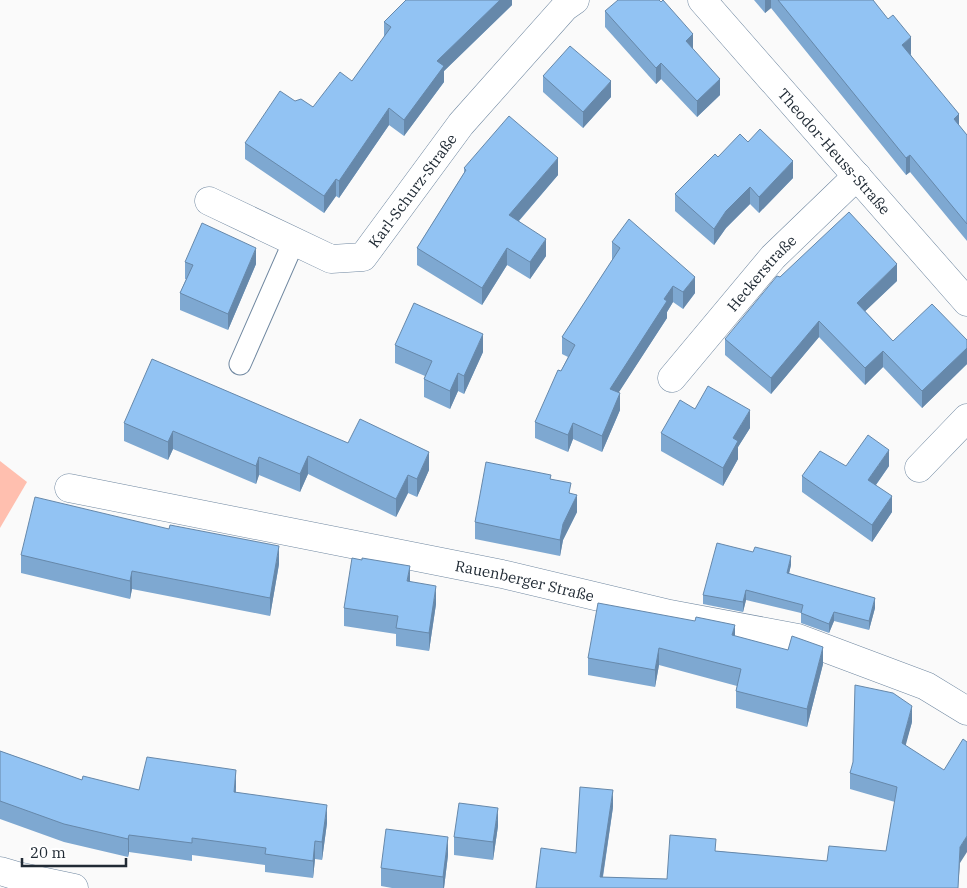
<svg xmlns="http://www.w3.org/2000/svg" width="967" height="888" viewBox="0 0 967 888" font-family="'IBM Plex Serif',serif">
	<style>
		.green { fill: #ffbfaf }
		.lines { fill: none; stroke-linecap: round; stroke-linejoin: round }
		.service-casing { stroke: #6f87a0; stroke-width: 23 }
		.minor-casing { stroke: #6f87a0; stroke-width: 29 }
		.tertiary-casing { stroke: #6f87a0; stroke-width: 29 }
		.service { stroke: #fff; stroke-width: 21 }
		.minor { stroke: #fff; stroke-width: 28 }
		.tertiary { stroke: #fff; stroke-width: 28 }
		.wall { fill: #7ea8d1 }
		.shaded-wall { fill: #68a }
		.building { fill: #92c3f3; stroke: #68a }
		.labels { text-anchor: middle; dominant-baseline: central; stroke-width: 5; stroke-linejoin: round; paint-order: stroke }
		.street-label { font-size: 15px; fill: #212b35; stroke: #fff }
	</style>
	<rect width="100%" height="100%" fill="#fafafa"/>
	<path class="green" d="M0,461l27,21 -27,46z"/>
	<g class="lines">
		<defs>
			<path id="service" d="M240,364l54,-123"/>
			<g id="minor">
				<path id="s1" d="M702,0l265,302"/>
				<path id="s2" d="M209,201l122,58 32,-2 98,-133 104,-117 10,-7"/>
				<path id="s3" d="M672,378l101,-121 84,-81"/>
				<path d="M919,468l48,-50"/>
				<path id="s4" d="M69,488l433,86 168,40 128,24 128,48 41,25"/>
			</g>
			<path id="tertiary" d="M0,871l17,5 57,12"/>
		</defs>
		<use href="#service" class="service-casing"/>
		<use href="#minor" class="minor-casing"/>
		<use href="#tertiary" class="tertiary-casing"/>
		<use href="#service" class="service"/>
		<use href="#minor" class="minor"/>
		<use href="#tertiary" class="tertiary"/>
	</g>
	<path class="wall" d="M512,0v5l-68,66v11l-40,54 -15,-11 -50,73 -3,-2 -12,17 -79,-54v-16l50,-42 18,6 39,-26 32,-43v-16z
		M754,0h119l38,54v1l48,71 8,9v106l-57,-69 -4,3 -135,-167 -6,5z
		M605,11l88,38 27,46 -23,22 -36,-38 -5,5 -51,-57z
		M543,76l68,21 -28,31 -40,-36z
		M748,142l45,36 -34,35 -9,-9 -24,24 -12,17 -39,-34v-17l43,-37z
		M464,168l94,7 -39,46 27,35 -16,23 -23,-14 -25,40 -65,-40v-17l47,-75z
		M612,242l83,51 -12,16 -10,-7 -6,10v6l-49,75 2,17 -18,42 -29,-13 -5,13 -33,-14v-16l33,-65 -6,-3v-17l51,-78h-1z
		M185,262l71,2 -28,66 -48,-20v-17l6,-14h-1z
		M897,281l-32,30 28,30 74,-1v24l-45,44 -39,-41 -18,18 -46,-48 -48,57 -46,-39v-16z
		M395,345l88,7 -19,42 -6,-3 -8,18 -26,-12v-18l1,-3 -30,-13z
		M695,409l55,19 -12,19v12l-15,27 -62,-35v-18z
		M124,423l224,20 81,27 -12,27 -9,-4 -12,24 -88,-43 -8,18 -41,-17 -3,9 -83,-35 -5,11 -44,-19z
		M846,466h43l-13,19 16,27 -20,30 -70,-50v-16z
		M551,479l20,15 6,18 -14,28 -3,16 -85,-17v-17z
		M21,555l258,9 -9,52 -138,-27 -2,10 -109,-26z
		M791,565l-2,8 86,35 -6,22 -35,-9 -5,12 -28,-10v-10l-55,-13 -3,12 -40,-8v-9z
		M410,582l26,22 -7,47 -33,-5v-12l-52,-8v-18z
		M735,636l88,28 -16,63 -71,-19v-17l1,-5 -78,-21 -4,22 -67,-12v-17z
		M912,722l-7,23 55,118 -424,25 40,-35 37,-46 -10,70 64,2 49,-28 111,10 59,-10 9,-49 -45,-13v-16z
		M0,751l82,29 57,10 97,-3v6l91,30 -5,37 -7,-1 -2,19 -48,-6v-7l-73,-10v6l-63,-9 -1,5 -64,-15 -64,-23z
		M498,826l-5,34 -39,-5v-18z
		M448,855l-4,33h-52l-11,-2v-18z"/>
	<path class="shaded-wall" d="M500,0h12v5l-68,66v11l-40,54v-16l33,-59z
		M765,0h6v8l-6,5z
		M693,34v16l-7,-9z
		M911,37v17l-9,8v-17z
		M661,63v16l-5,5v-16z
		M720,79v16l-23,22v-16z
		M611,81v16l-28,31v-16z
		M389,108v17l-50,73v-17z
		M959,114v18l-5,-13z
		M910,155v17l-4,3v-17z
		M558,158v17l-49,57v-17z
		M793,161v17l-34,35v-16z
		M336,179v17l-12,17v-17z
		M750,187v17l-24,24 -12,17v-16l12,-18z
		M546,239v17l-16,23v-17z
		M256,248v16l-28,66v-16z
		M507,248v17l-25,40v-17z
		M897,264v17l-40,38v-16z
		M695,277v16l-12,16v-17z
		M673,286v16l-6,10v6l-57,88v-17l54,-90z
		M819,321v16l-48,57v-16z
		M483,334v18l-19,42v-18z
		M967,348v16l-45,44v-17z
		M883,351v16l-18,18v-17z
		M458,373v18l-8,18v-18z
		M620,393v17l-18,42v-16z
		M750,410v18l-12,19v12l-15,27v-18l10,-30z
		M573,423v16l-5,13v-17z
		M173,431v18l-5,11v-18z
		M889,450v16l-21,30v-16z
		M429,452v18l-12,27v-18z
		M308,456v18l-8,18v-18z
		M259,457v18l-3,9v-18z
		M408,475v18l-12,24v-18z
		M577,495v17l-14,28 -3,16v-16l3,-16z
		M892,496v16l-20,30v-17z
		M279,546v18l-9,52v-18z
		M791,556v9l-4,17v-9z
		M410,566v18l-3,-3z
		M132,571v18l-2,10v-18z
		M436,586v18l-7,47v-18z
		M746,590v10l-3,12v-10z
		M875,598v10l-6,22v-9z
		M834,612v9l-5,12v-9z
		M735,625v17l-3,-7z
		M823,647v17l-16,63v-18z
		M659,648v17l-4,22v-17z
		M912,706v16l-10,37v-16z
		M236,770v17l-2,23v-18z
		M613,790v17l-12,81 -1,-11z
		M327,805v18l-5,37v-18z
		M498,808v18l-5,34v-18z
		M129,835v17l-1,5v-18z
		M967,836v16l-7,11 -2,25 2,-41z
		M448,837v18l-4,33h-1v-11z
		M315,841v18l-2,19v-17z"/>
	<path class="building" d="M406,0h94l-63,61 7,5 -40,54 -15,-12 -50,73 -3,-2 -12,17 -79,-53 35,-52 15,10 6,-2 12,8 27,-35 12,9 39,-54 -7,-5z
		M618,0h41l2,2 2,-2 30,34 -7,7 34,38 -23,22 -36,-38 -5,5 -51,-57z
		M778,0h95l15,19 5,-4 18,22 -9,8 57,69 -5,5 13,16v89l-57,-69 -4,3z
		M570,46l41,35 -28,31 -40,-36z
		M509,116l49,42 -49,57 37,24 -16,23 -23,-14 -25,40 -65,-40 49,-78 -2,-2z
		M760,129l33,32 -34,36 -9,-10 -24,24 -12,18 -39,-35 40,-40 3,3 22,-23 8,8z
		M849,212l48,52 -40,39 36,38 39,-37 35,36v8l-45,43 -39,-40 -18,17 -46,-47 -48,57 -46,-39 52,-63 3,1z
		M629,219l66,58 -12,15 -10,-6 -9,13 3,2 -57,88 10,4 -18,43 -29,-13 -5,12 -33,-13 23,-52 3,1 14,-26 -13,-8 58,-89 -8,-6z
		M202,223l54,25 -28,66 -48,-21 13,-28 -8,-3z
		M414,303l69,31 -19,42 -6,-3 -8,18 -26,-12 8,-18 -37,-16z
		M152,359l196,84 12,-24 69,33 -12,27 -9,-4 -12,24 -88,-43 -8,18 -41,-17 -3,9 -83,-35 -5,11 -44,-19z
		M708,386l42,24 -17,28 5,3 -15,27 -62,-35 19,-33 15,9z
		M868,435l21,15 -21,30 24,16 -20,29 -70,-49 18,-25 26,15z
		M486,462l65,13 -1,4 21,4 -2,10 8,2 -14,29 -3,16 -85,-18z
		M35,497l134,32 1,-4 109,21 -9,52 -138,-27 -2,10 -109,-26z
		M717,543l36,9 2,-5 36,9 -4,17 88,25 -6,23 -35,-9 -5,12 -28,-11 2,-8 -57,-15 -3,12 -40,-7z
		M352,558l10,2v-2l48,8 -3,15 29,5 -7,47 -33,-5 2,-12 -54,-8z
		M598,603l97,18 1,-4 39,8 -3,10 56,15 4,-14 31,11 -16,62 -71,-18 5,-22 -82,-21 -4,22 -67,-12z
		M855,685l38,8 19,13 -10,37 42,27 19,-31 4,3v94l-7,11 -2,41h-422l5,-40 35,5 4,-66 33,3 -13,87 67,2 3,-44 46,4 -1,12 112,10 2,-15 57,5 11,-64 -47,-14 3,-11z
		M0,751l82,29 1,-4 56,14 8,-33 89,13 -2,22 93,13 -5,37 -7,-1 -2,20 -48,-7 1,-6 -74,-10v5l-63,-8 -1,4 -64,-15 -64,-23z
		M459,803l39,5 -5,34 -39,-5z
		M386,829l62,8 -5,40 -62,-9z"/>
	<g class="labels">
		<g class="street-label">
			<text stroke="none"><textPath href="#s1" startOffset="201">Theodor-Heuss-Straße</textPath></text>
			<text stroke="none"><textPath href="#s2" startOffset="250">Karl-Schurz-Straße</textPath></text>
			<text stroke="none"><textPath href="#s3" startOffset="138">Heckerstraße</textPath></text>
			<text stroke="none"><textPath href="#s4" startOffset="465">Rauenberger Straße</textPath></text>
		</g>
	</g>
	<path d="M22 858v8h104v-8" fill="none" stroke="#212b35" stroke-width="2.5"/>
	<text x="30" y="858" font-size="15" fill="#212b35" stroke="#ffffff" stroke-width="4" paint-order="stroke">20 m</text>
</svg>
